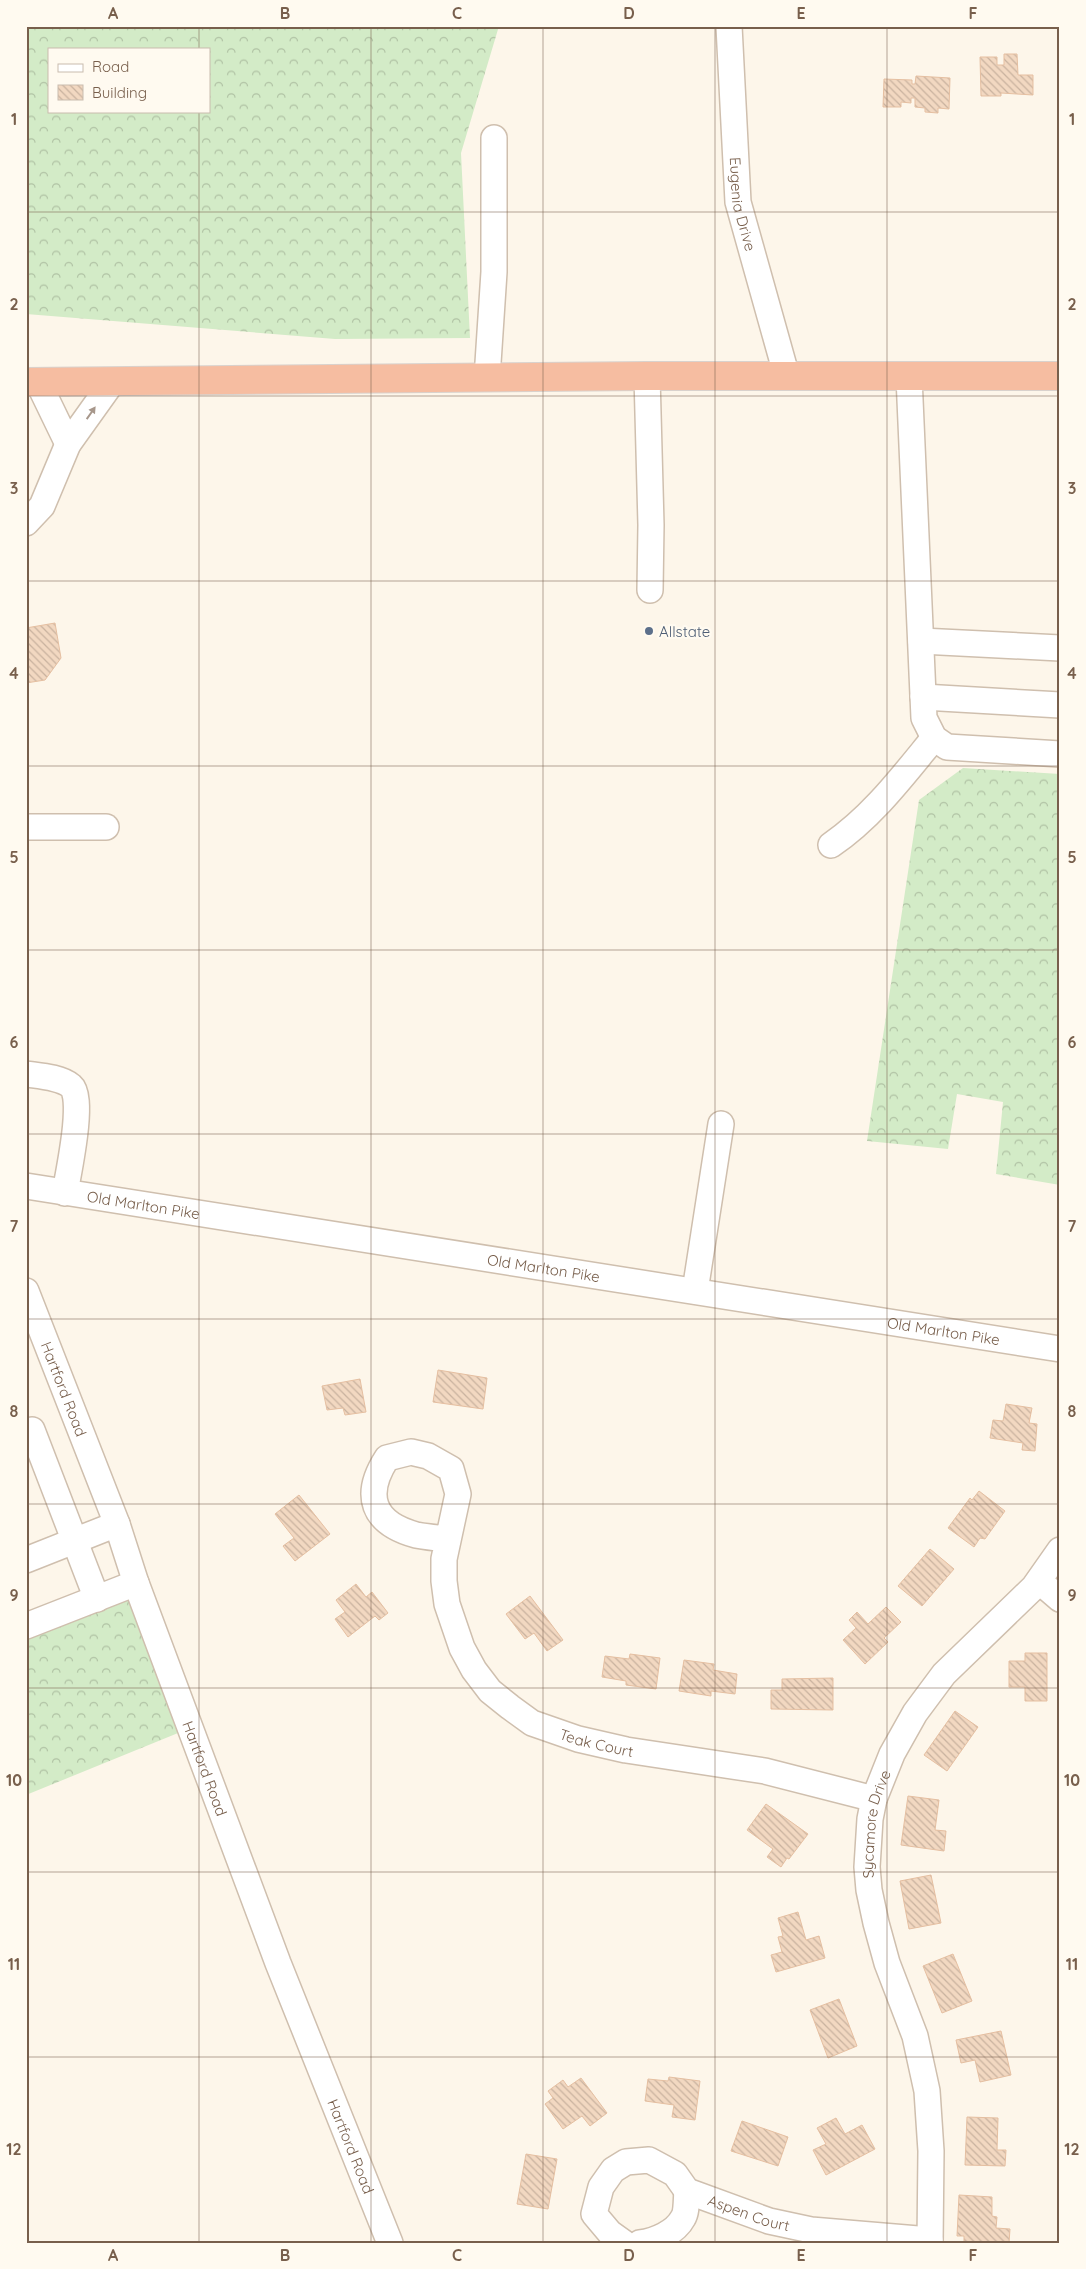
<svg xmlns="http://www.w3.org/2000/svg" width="1086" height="2269" viewBox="0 0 1086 2269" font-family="Quicksand,sans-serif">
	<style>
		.forest { fill: url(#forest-crowns); fill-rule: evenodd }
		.building { fill: url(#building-back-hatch); stroke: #e5bfa1 }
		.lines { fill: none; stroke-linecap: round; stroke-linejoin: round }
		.minor-casing { stroke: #cfbfae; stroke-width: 28 }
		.highway-casing { stroke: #d9d2cd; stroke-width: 30 }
		.minor { stroke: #fff; stroke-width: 25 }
		.highway { stroke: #f6bda1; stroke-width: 28 }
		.oneway { fill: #a7978b }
		.grid { fill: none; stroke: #785f4c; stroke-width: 1; stroke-opacity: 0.55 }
		.service-dot { fill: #5c6f8a; stroke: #fffaf0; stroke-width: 2 }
		.labels { text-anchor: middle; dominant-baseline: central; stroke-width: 4.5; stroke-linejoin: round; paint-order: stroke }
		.street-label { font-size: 15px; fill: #785f4c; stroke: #fffaf0 }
		.service-label { font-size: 15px; fill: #4e5e75; stroke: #fffaf0; text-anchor: start }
		.neatline { fill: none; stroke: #785f4c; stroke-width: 2 }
		.grid-label { font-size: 16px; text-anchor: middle; font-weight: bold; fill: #785f4c }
	</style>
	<defs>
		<pattern id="forest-crowns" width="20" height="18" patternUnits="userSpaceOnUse" patternTransform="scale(1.25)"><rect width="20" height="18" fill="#d3ebc7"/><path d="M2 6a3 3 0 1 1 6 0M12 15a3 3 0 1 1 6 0" fill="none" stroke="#b0c2a4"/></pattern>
		<pattern id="building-back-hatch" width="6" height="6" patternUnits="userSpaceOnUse" patternTransform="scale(1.25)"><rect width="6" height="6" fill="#f2d8c1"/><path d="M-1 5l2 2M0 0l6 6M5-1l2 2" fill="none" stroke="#c9b29f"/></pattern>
	</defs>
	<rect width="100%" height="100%" fill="#fdf6ea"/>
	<path class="forest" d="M26,26h473l-38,127 9,185 -135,1 -309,-25zM49,49h160v62h-160z
		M963,768l97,6v411l-64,-11 7,-72 -46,-8 -9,55 -81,-8 52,-341z
		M134,1595l49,136 -157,64v-165z"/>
	<path class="building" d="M1004,54h13l1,21h15v20l-32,-2v3h-20l-1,-39h17v8h7z
		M916,76l34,2 -1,31 -11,-1v5l-13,-1v-4l-10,-1v-9h-4v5l-10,-1v5h-18l1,-28 28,1v4h3z
		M55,623l6,35 -16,22 -19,3v-55z
		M438,1370l49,8 -4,31 -50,-7z
		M360,1379l6,33 -21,3 -2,-7 -16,2 -5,-24z
		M1006,1404l26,4 -3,15 8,1 -2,27 -13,-1 1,-7 -33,-5 3,-18 10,1z
		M979,1491l26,20 -20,28 -5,-1 -6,9 -26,-19 22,-30 2,2z
		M299,1495l31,39 -35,27 -12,-15 11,-8 -19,-24z
		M930,1549l24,20 -32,37 -24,-20z
		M356,1584l10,13 6,-5 16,21 -9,7 -4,-4 -27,21 -13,-18 10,-7 -9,-12z
		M530,1596l33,44 -16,11 -13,-18 -9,6 -19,-25z
		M886,1607l15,15 -17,16 4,4 -23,22 -22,-24 13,-12 -7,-8 8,-8 11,12z
		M1025,1653h22v48h-22v-14h-16v-26h16z
		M630,1654l30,4 -4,31 -30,-4v-4l-24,-4 3,-21 24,3z
		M684,1660l30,4 -1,6 24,4 -2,20 -24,-3v5l-32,-5z
		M833,1678v32l-62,-1v-19h11v-11z
		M955,1711l23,16 -31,44 -23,-16z
		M908,1796l31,4 -4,30 11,1 -2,20 -43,-6z
		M766,1804l42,30 -19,25 -2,-1 -6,9 -14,-10 6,-8 -26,-19z
		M931,1875l10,48 -32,6 -9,-48z
		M798,1912l8,28 13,-4 6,22 -49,14 -5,-17 11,-3 -4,-15 5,-1 -5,-18z
		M953,1954l19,47 -30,12 -19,-47z
		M839,1999l18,47 -29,12 -18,-48z
		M1001,2031l10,44 -31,7 -5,-22 -14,3 -5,-23z
		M669,2077l31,4 -5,39 -23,-3 2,-12 -29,-4 3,-22 20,2z
		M581,2078l26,35 -17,13 -8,-10 -19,13 -18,-25 8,-6 -5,-7 15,-11 5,7z
		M967,2117l31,1 -1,32h9l-1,16 -40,-1z
		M836,2118l9,16 17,-9 13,24 -49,26 -13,-25 13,-6 -9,-16z
		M742,2121l46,16 -10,29 -47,-15z
		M526,2154l31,5 -9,50 -31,-5z
		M959,2195l33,2v19l5,1 -1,11 14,1 -1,14h-45v-7h-7z"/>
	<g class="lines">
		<defs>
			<g id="minor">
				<path id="s1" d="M729,26l9,176 49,175"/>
				<path d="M647,376l4,149 -1,65"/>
				<path d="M909,377l15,341 10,20 13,9 113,7"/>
				<path d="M487,378l7,-106v-134"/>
				<path d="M38,382l30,62"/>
				<path d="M26,523l16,-17 26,-62 45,-63"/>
				<path d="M921,641l139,7"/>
				<path d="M923,697l137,8"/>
				<path d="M26,827h80"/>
				<path d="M831,845c41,-28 71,-68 103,-107"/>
				<path d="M26,1074c14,2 34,3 45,12 14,12 -3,88 -6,107"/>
				<path id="s2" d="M26,1186l1034,163"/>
				<path id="s3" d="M26,1291l91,233 19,59 142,380 112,280"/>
				<path d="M695,1291l26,-167"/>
				<path d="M32,1430l65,169"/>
				<path id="s4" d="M448,1539c-11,-1 -22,-2 -32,-4 -44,-12 -53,-40 -29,-77l24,-6 17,4 23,13 7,25 -14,65v22l3,23 15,44 12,22 16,21 20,16 22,16 46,16 48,11 139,21 109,28"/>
				<path d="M26,1560l91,-36"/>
				<path d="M1039,1581l21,18"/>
				<path d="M26,1626l110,-43"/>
				<path id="s5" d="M624,2243l-14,-10 -16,-19 7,-27 12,-17 13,-8 23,-2 26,14 12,17 82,30 42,9 119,10"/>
				<path d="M640,2243c15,-2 35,-10 43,-25 4,-6 3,-19 4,-27"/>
				<path id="s6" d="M930,2243l1,-92 -4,-60 -12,-55 -28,-73 -11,-40 -7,-33 -2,-23 3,-48 4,-20 18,-45 23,-41 29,-39 90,-87 26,-37"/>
			</g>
			<path id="highway" d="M26,382l621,-6h413"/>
		</defs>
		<use href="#minor" class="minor-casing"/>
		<use href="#highway" class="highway-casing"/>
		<use href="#minor" class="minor"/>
		<use href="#highway" class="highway"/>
	</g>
	<defs><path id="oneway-solid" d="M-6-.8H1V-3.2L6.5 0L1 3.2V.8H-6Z" transform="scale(1.25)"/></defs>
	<use class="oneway" href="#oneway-solid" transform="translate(91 413) rotate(-55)"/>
	<path class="grid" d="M199,26v23M371,26v2217M543,26v2217M715,26v2217M887,26v2217M199,111v2132M26,212h1034M26,396h1034M26,581h1034M26,766h1034M26,950h1034M26,1134h1034M26,1319h1034M26,1504h1034M26,1688h1034M26,1872h1034M26,2057h1034"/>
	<circle class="service-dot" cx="649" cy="631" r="5"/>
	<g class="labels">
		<g class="street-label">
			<text stroke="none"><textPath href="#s1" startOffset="179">Eugenia Drive</textPath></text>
			<text stroke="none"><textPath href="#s2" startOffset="119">Old Marlton Pike</textPath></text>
			<text stroke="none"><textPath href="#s2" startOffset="524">Old Marlton Pike</textPath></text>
			<text stroke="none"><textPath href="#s2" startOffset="929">Old Marlton Pike</textPath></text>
			<text stroke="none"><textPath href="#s3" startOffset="105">Hartford Road</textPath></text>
			<text stroke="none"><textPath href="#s4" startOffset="559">Teak Court</textPath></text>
			<text stroke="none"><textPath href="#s3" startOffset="510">Hartford Road</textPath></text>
			<text stroke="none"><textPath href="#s6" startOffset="429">Sycamore Drive</textPath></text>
			<text stroke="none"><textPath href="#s3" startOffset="915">Hartford Road</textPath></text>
			<text stroke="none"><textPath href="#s5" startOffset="245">Aspen Court</textPath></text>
		</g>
		<g class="service-label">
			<text x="659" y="631">Allstate</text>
		</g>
	</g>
	<rect width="1086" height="2269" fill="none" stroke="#fffaf0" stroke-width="55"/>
	<rect x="48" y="48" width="162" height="65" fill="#fffaf0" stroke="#c9bcae"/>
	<rect x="58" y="64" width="25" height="8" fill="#ffffff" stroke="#c9bcae"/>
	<text x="92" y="72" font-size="15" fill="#785f4c">Road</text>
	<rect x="58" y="85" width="25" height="15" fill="url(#building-back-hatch)" stroke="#c9bcae"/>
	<text x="92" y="98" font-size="15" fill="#785f4c">Building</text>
	<rect x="28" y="28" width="1030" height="2214" class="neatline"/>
	<g class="grid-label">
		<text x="113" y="19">A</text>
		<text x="285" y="19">B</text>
		<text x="457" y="19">C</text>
		<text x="629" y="19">D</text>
		<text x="801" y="19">E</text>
		<text x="973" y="19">F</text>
		<text x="14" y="125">1</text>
		<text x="1072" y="125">1</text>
		<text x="14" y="310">2</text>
		<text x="1072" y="310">2</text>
		<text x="14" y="494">3</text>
		<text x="1072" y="494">3</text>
		<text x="14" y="679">4</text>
		<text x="1072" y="679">4</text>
		<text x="14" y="863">5</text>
		<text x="1072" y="863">5</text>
		<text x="14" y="1048">6</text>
		<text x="1072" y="1048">6</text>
		<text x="14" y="1232">7</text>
		<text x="1072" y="1232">7</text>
		<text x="14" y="1417">8</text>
		<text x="1072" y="1417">8</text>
		<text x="14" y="1601">9</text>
		<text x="1072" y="1601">9</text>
		<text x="14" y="1786">10</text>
		<text x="1072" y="1786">10</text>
		<text x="14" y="1970">11</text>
		<text x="1072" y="1970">11</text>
		<text x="14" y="2155">12</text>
		<text x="1072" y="2155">12</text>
		<text x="113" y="2261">A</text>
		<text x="285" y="2261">B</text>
		<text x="457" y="2261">C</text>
		<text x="629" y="2261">D</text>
		<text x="801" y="2261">E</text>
		<text x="973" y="2261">F</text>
	</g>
</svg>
